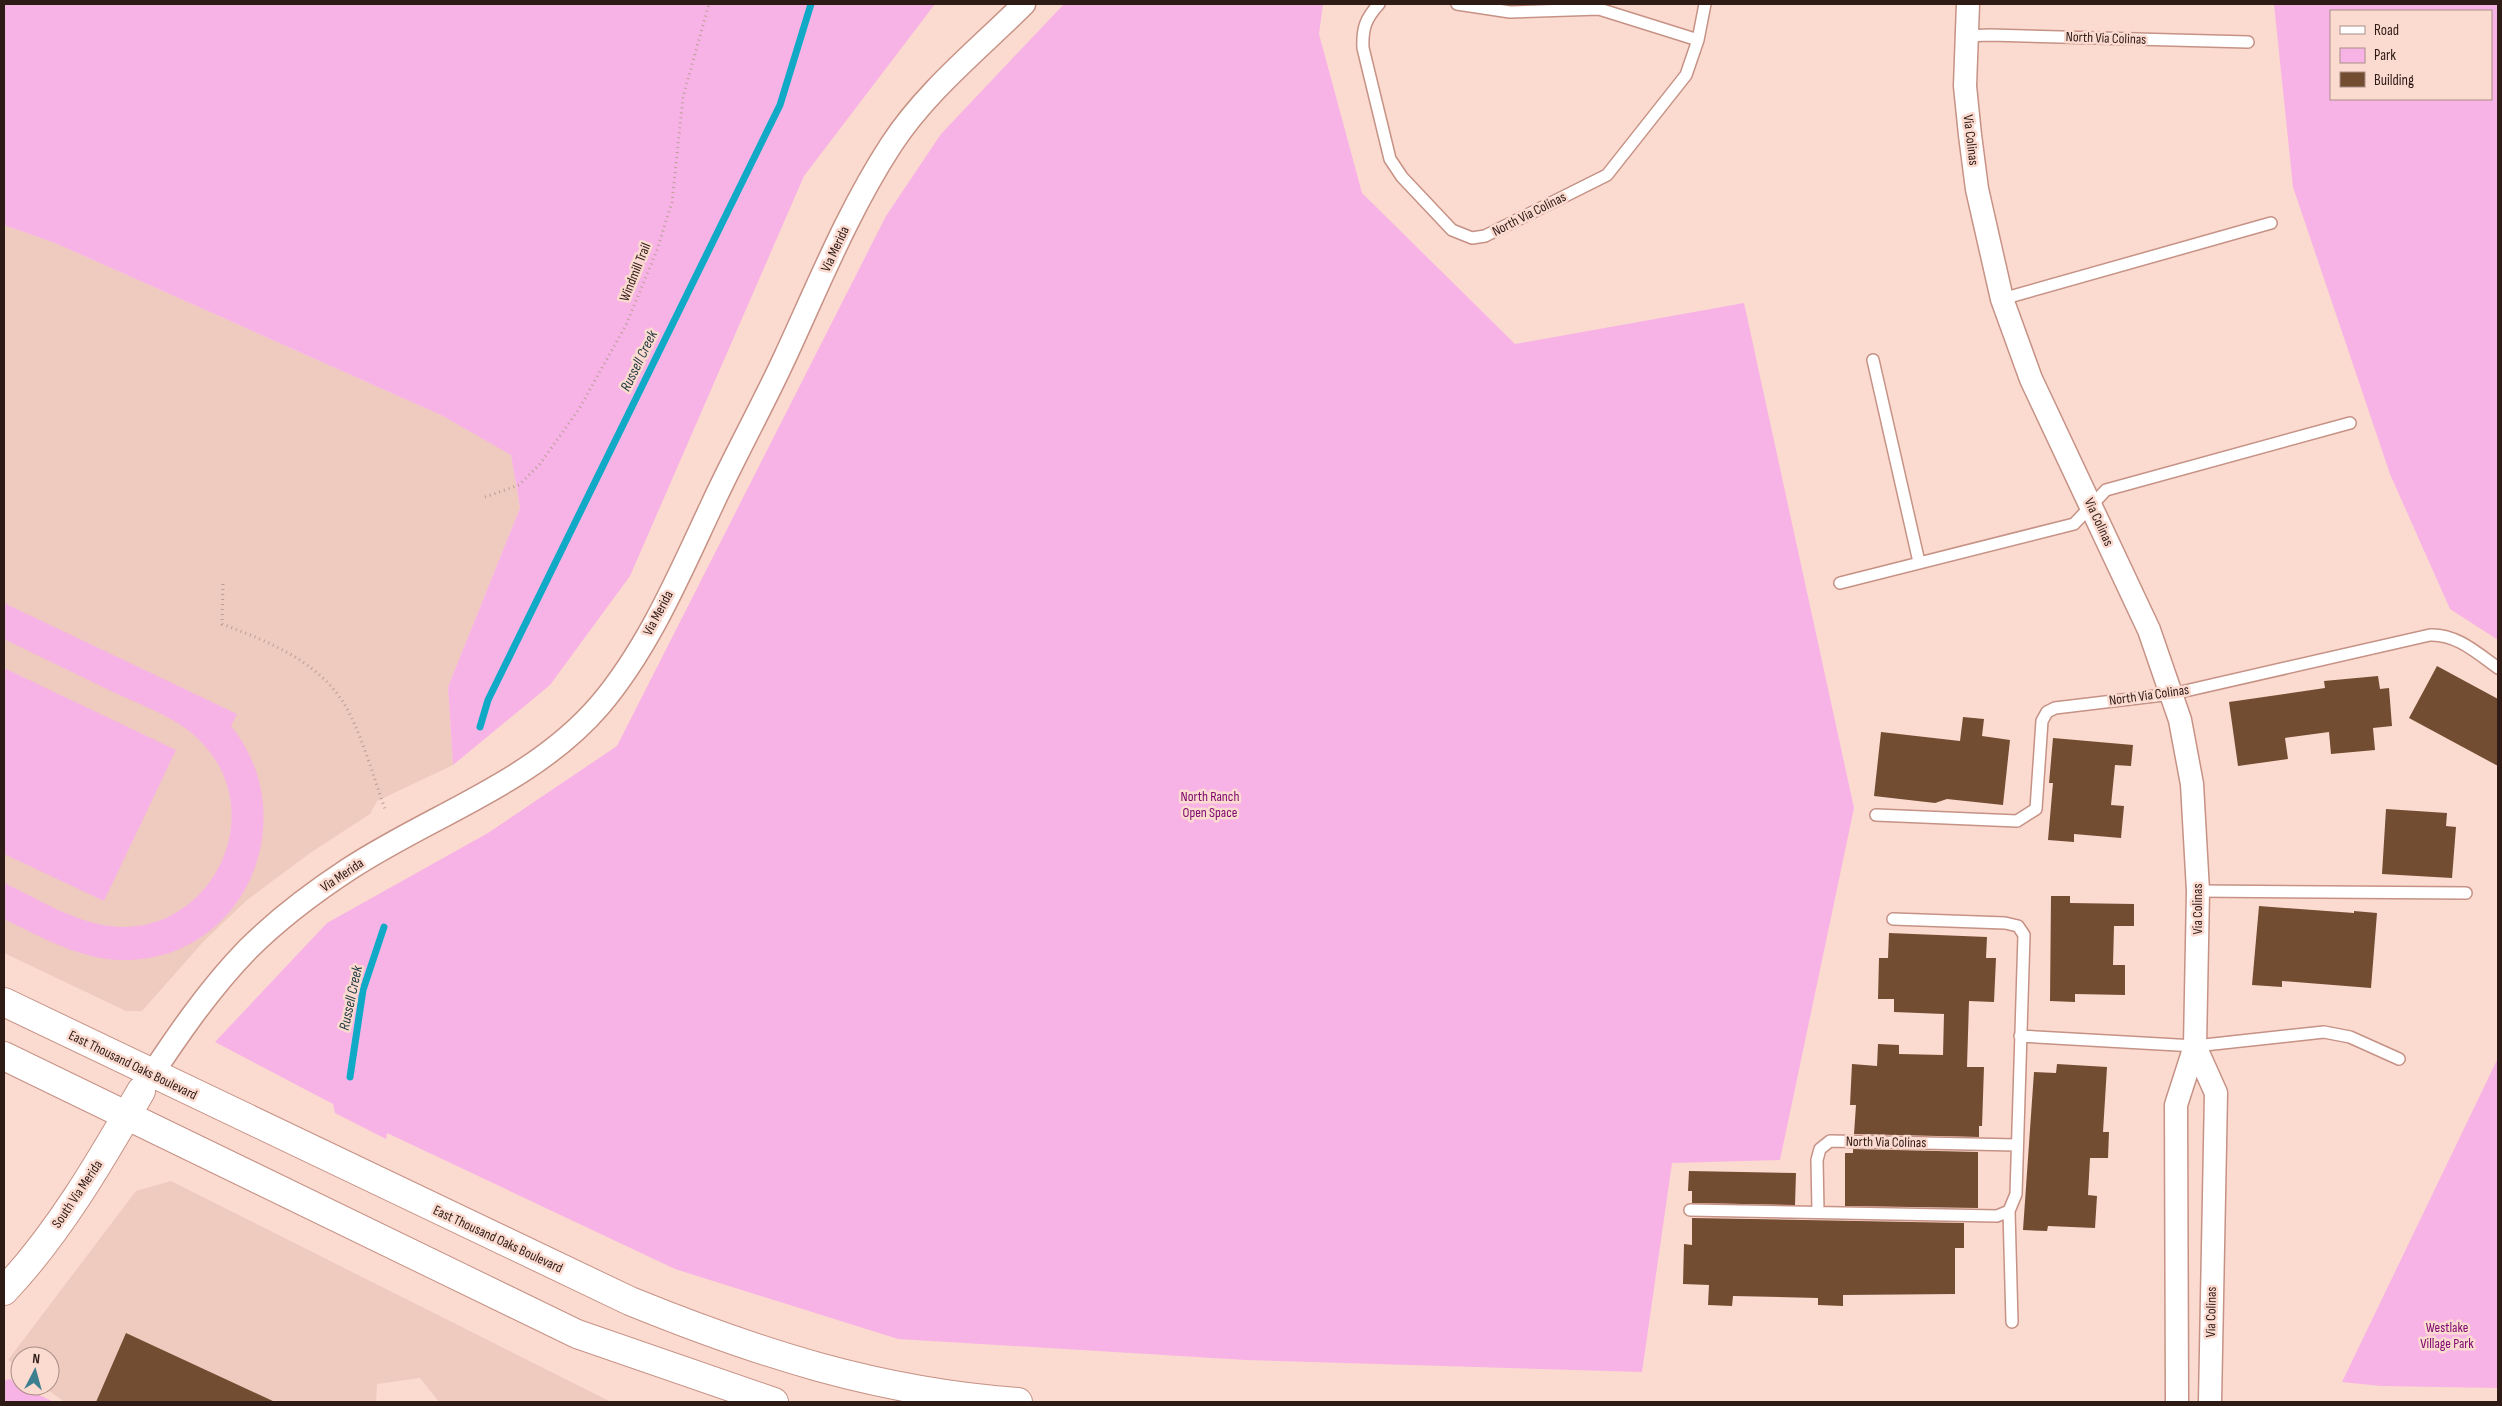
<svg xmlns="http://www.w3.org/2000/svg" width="2502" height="1406" viewBox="0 0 2502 1406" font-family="'Sofia Sans Condensed',sans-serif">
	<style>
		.built { fill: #efcabf }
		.green { fill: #f7b3e6; fill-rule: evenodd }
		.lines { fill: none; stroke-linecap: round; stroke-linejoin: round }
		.stream { stroke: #11aac6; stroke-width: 7 }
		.building { fill: #734d31 }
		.lane-casing { stroke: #c69285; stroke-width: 14 }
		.street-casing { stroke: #c69285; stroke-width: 25 }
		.secondary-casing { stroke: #c69285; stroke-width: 30 }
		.path { stroke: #ba9e95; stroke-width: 3; stroke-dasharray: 1 4; stroke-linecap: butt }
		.lane { stroke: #fff; stroke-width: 11 }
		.street { stroke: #fff; stroke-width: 22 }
		.secondary { stroke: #fff; stroke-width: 28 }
		.labels { text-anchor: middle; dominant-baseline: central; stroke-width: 5; stroke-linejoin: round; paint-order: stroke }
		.street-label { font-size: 14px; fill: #2e1b16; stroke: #fbdad0 }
		.park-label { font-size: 14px; fill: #810b71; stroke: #fbdad0 }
		.water-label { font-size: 15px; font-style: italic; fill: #233e45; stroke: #fbdad0 }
	</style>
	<rect width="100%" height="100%" fill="#fbdad0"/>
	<path class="built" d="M4,225l51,18 388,173 68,38 9,54 -72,179 5,78 -76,36 -7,13 -60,39 -63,47 -43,41 -62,70h-16l-122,-58z
		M171,1181l440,221h1h-173l-19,-24 -43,6 -1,18h-311l-23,-16h8v-30h-30v13l-12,-9 128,-169z"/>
	<path class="green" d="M4,4h931l-131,172 -174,400 -80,109 -97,80 -5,-78 72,-179 -9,-53 -68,-39 -388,-173 -51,-18z
		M1064,4h259l-4,30 43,159 153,151 229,-41 110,505 -74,352 -108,3 -30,209 -396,-12 -348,-21 -223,-70 -288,-136 -1,6 -51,-26 -2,-9 -118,-62 112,-119 161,-90 129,-87 269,-530 55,-82z
		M2274,4h224v636l-48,-31 -60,-135 -97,-287zM2491,11v88h-160v-88z
		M4,603l233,111 -6,12c74,91 15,234 -107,234 -44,0 -82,-23 -120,-41v-36c37,17 77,44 120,44 88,-1 140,-107 85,-176 -23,-31 -62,-43 -96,-59 -36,-18 -73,-35 -109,-53z
		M4,668l172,82 -72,151 -100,-47z
		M2498,1058v330l-117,-2 -39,-4z
		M10,1379l10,7 34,16h-50v-21z"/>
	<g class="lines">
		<path class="stream" d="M480,727l8,-27 292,-595 31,-101
			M350,1077l13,-87 21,-63"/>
	</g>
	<path class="building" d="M2437,666l61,33v67l-89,-48z
		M2378,676l2,13 9,-1 3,38 -19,2 2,22 -44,4 -2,-22 -44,6 3,21 -50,7 -9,-64 96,-14 -1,-7z
		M1963,717l21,2 -2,17 28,4 -7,65 -56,-6 -12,4 -61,-7 7,-64 79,9z
		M2053,738l80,7 -2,21 -16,-1 -4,40 13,1 -3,32 -47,-4v8l-26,-2 5,-57h-4z
		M2386,809l61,4 -1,13 10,1 -4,51 -70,-4z
		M2051,896h19v7l64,1v22h-20l-1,39h12v30l-50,-1v8l-25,-1z
		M2259,906l95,7v-2l23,2 -6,75 -89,-7v6l-30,-2z
		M1889,933l98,4 -1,21h10l-2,44 -25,-1 -2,66h17l-2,59h-3v11l-125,-3 2,-29h-6l2,-41 25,2 1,-22 21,1v9l44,1 1,-41 -50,-2v-13h-16l1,-41h9z
		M2057,1064l50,3 -4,65h6l-1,26h-18l-2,37 9,1 -2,32 -47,-2 -1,5 -24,-1 11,-158 22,1z
		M1853,1149l125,3v56l-133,-2v-53h8z
		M1689,1171l107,2 -1,32 -103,-2v-12h-4z
		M1692,1218l272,5v25h-9v46l-112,1v11l-25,-1v-7l-85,-2 -1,10 -24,-1 1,-20 -26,-1 1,-40 8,1z
		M126,1333l149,69h-179z"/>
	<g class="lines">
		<defs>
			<path id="lane" d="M1379,4c-13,14 -17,24 -16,44l27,111 12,18 50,53 20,8 13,-2 122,-61 79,-100 12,-35 7,-36
				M1457,4l53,8 89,-3 99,31
				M1965,36l25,-1 258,7
				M2002,299l269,-76
				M1873,360l46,202
				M1840,583l234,-59 32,-34 244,-67
				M1876,815l141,6 19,-12 6,-88 5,-9 8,-4 117,-14 258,-59c27,-1 47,18 68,33
				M2198,891l268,2
				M2020,1036l175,10 129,-14 26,5 49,22
				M1690,1210l307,6 12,-5 7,-17 8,-259 -6,-9 -13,-3 -112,-4
				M1818,1211l-1,-51 3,-11 10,-8 186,4
				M2009,1211l3,111"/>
			<path id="street" d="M1968,4l-3,82 5,49 7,54 25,110 29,80 118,251 31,90 12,64 6,107 -3,155 -19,59 1,297
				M2195,1046l21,47 -6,309
				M144,1086c31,-47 64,-96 104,-137 30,-30 66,-57 101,-80 84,-55 184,-86 251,-164 49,-58 80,-132 112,-200 23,-50 50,-98 73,-148 33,-71 63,-146 106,-212 35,-54 88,-96 133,-141"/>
			<path id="secondary" d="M4,1002l626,299c128,52 248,91 388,101
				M4,1056l573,278 197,68
				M4,1291c55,-58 97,-131 137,-200"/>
		</defs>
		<use href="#lane" class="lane-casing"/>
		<use href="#street" class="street-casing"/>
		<use href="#secondary" class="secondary-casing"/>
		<path class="path" d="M485,497l34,-12 21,-21 39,-55 47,-84 31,-75 15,-48 11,-105 26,-93
			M223,584l-1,40c45,17 94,36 121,78 17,26 31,77 42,107"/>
		<use href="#lane" class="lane"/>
		<use href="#street" class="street"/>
		<use href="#secondary" class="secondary"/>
	</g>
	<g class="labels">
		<g class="street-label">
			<text transform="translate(2106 38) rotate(2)">North Via Colinas</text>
			<text transform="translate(1971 140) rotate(83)">Via Colinas</text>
			<text transform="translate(1529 214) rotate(-27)">North Via Colinas</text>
			<text transform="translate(835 249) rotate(-65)">Via Merida</text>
			<text transform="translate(635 272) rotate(-68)">Windmill Trail</text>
			<text transform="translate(2099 522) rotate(65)">Via Colinas</text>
			<text transform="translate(658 613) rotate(-62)">Via Merida</text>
			<text transform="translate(2149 695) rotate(-8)">North Via Colinas</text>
			<text transform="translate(342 875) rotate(-34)">Via Merida</text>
			<text transform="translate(2197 909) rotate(-90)">Via Colinas</text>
			<text transform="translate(133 1065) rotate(26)">East Thousand Oaks Boulevard</text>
			<text transform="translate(1886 1142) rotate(1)">North Via Colinas</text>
			<text transform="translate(77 1194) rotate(-56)">South Via Merida</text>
			<text transform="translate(498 1239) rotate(25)">East Thousand Oaks Boulevard</text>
			<text transform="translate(2211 1312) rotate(-89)">Via Colinas</text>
		</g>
		<g class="park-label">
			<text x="1210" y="796">North Ranch<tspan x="1210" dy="16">Open Space</tspan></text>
			<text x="2447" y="1327">Westlake<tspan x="2447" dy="16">Village Park</tspan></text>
		</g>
		<g class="water-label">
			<text transform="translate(639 361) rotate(-64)">Russell Creek</text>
			<text transform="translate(351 998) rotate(-78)">Russell Creek</text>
		</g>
	</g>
	<rect width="2502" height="1406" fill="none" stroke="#2e1b16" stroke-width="10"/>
	<rect x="2330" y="10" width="162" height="90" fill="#fbdad0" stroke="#a98e86"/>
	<rect x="2340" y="26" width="25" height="8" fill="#ffffff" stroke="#a98e86"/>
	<text x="2374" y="35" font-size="15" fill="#2e1b16">Road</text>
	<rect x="2340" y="48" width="25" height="15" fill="#f7b3e6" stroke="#a98e86"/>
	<text x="2374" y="60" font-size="15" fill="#2e1b16">Park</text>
	<rect x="2340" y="72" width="25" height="15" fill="#734d31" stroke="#a98e86"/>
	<text x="2374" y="85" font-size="15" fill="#2e1b16">Building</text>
	<g transform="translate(35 1371) rotate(6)"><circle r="24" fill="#fbdad0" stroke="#a98e86"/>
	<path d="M0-4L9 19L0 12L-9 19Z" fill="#3c7f8f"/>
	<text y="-8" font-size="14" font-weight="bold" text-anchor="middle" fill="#2e1b16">N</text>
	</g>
</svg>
